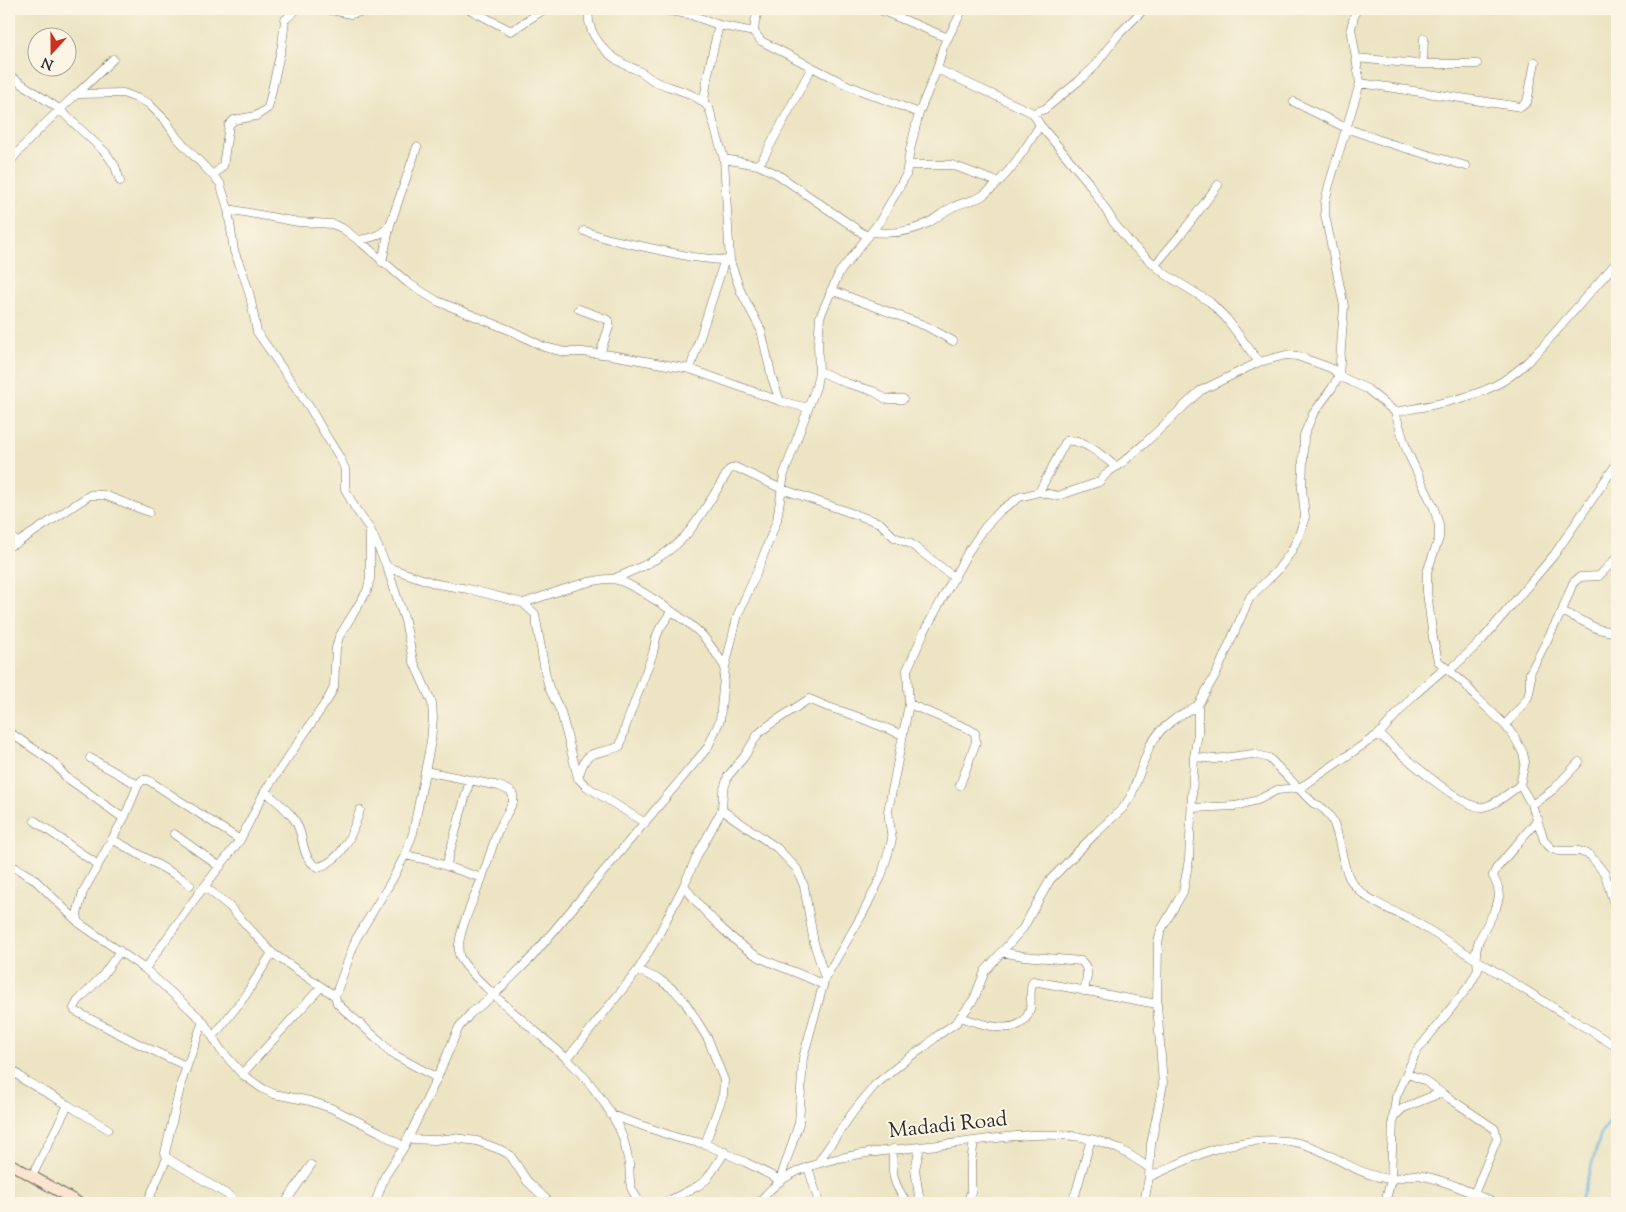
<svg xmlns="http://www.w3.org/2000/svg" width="1626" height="1212" viewBox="0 0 1626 1212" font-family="'Sorts Mill Goudy',serif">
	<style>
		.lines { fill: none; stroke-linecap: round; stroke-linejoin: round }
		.stream { stroke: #67b1df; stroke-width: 2.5 }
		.street-casing { stroke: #6f6c60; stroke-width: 9 }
		.secondary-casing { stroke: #6f6c60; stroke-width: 12 }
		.street { stroke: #fff; stroke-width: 8 }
		.secondary { stroke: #fce5d0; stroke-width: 10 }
		.labels { text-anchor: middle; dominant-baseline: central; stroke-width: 4; stroke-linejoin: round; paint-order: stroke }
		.street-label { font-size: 21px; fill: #2b2b2b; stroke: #fcf5e5 }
	</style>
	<rect width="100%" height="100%" fill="#fcf5e5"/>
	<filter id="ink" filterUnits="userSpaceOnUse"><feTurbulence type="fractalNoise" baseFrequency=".02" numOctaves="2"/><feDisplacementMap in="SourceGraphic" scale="10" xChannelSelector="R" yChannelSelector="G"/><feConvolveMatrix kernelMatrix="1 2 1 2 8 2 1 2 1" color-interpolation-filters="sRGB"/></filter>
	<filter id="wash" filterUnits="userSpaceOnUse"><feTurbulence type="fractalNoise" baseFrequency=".0096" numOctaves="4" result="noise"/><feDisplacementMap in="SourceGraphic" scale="20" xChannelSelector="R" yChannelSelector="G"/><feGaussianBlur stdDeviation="1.12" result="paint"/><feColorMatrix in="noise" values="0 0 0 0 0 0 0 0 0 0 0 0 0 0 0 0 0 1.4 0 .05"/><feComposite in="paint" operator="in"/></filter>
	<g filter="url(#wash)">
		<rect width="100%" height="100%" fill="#ece4c3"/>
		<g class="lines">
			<path class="stream" d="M1580,1203l21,-69 16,-23"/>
		</g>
	</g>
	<g filter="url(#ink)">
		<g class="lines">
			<defs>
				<path id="street" d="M326,9l25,5 22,-5
					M469,9l42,22 34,-22
					M589,9c-4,23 16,45 35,55 5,3 12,5 17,8 5,3 8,6 13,9 18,8 42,11 55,27l15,51 6,102 11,31 20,38 11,48 8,23
					M657,9l31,5 31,11 35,7
					M759,9l-4,12 -1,11 7,9 86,44 72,28
					M878,9l70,29
					M1356,58l62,6h59
					M1423,63l1,-25
					M937,69l96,44 12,-4 35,-29 13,-12 25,-33 26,-26
					M9,75l50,34 47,44 9,13 5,15
					M1360,83l161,24 6,-5 8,-40
					M78,94l45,-1 16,6 9,4 18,18 11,17 43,45 8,26 6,42 10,25 6,20 7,36 53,76 12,21 18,29 5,11v20l10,19 15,21 17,38 18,54 8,39 19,43 1,15 -2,23 -18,92 -8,22 -13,25 -36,59 -21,57 2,7 6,6 37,32 11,12 46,25
					M1294,102l52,26 42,15 78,23
					M704,103c2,-27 9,-52 15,-78
					M1040,125l48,57 26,41 17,21 34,30 45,28 16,16 33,44
					M724,159l34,6 19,9 91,63
					M9,163c31,-39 70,-69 104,-104
					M758,165l6,-8 48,-90
					M908,165h44l46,17
					M213,175l10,-9 6,-41 5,-5 22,-4 12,-8 14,-63 3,-25 12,-11
					M228,209l70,13 34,2 10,4 20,15 46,40 29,18 75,30 32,16 21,5h17l29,3 79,14 90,32 28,7
					M584,231l25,8 59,13 24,5 38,4
					M872,232c18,2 39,0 56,-9 9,-5 16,-12 25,-16 10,-5 21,-6 29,-11 23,-15 44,-48 58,-71l-7,-12
					M358,240c13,-2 23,-4 32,-15l27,-78
					M382,262l8,-37
					M1155,265l27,-32 36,-48
					M831,290l95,36 27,15
					M579,309l27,10 3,2v6l-9,27
					M690,369l34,-107
					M819,371l27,12 27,8 13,8h17
					M1395,412c32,-6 71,-12 99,-26 24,-12 41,-31 58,-50 22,-25 43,-50 65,-74
					M1039,492l27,-51c17,-3 38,16 50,26
					M9,534l8,9
					M9,546l8,-3 73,-48h14l45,17
					M387,567l50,17 31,5 55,14 12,11 10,57 4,17 12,24 17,66 8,8 59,37
					M613,579c28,-11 59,-25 78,-50 14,-19 26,-39 38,-59l6,-3 47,22 98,34 14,14 17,7 44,34
					M523,603c23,-7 67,-25 89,-24 18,1 74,41 88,54 10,10 17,22 25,34
					M1562,611l36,18 19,4
					M1449,671l33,-31 72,-85 63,-92
					M909,704l60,25 6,4 1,9 -16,43
					M1505,725l16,-18 7,-10 2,-9v-15l32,-62 11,-28 7,-6 19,-1 18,-19
					M9,732l44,30 13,15 57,41
					M1379,734c17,15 83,76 104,73 13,-2 27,-15 37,-22
					M1194,757l21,2 38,-5 16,4 44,45c31,11 23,51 37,76 10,19 42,32 61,40l201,125 5,2
					M425,771l74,15 11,5 3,4v7l-16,31 -15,45
					M578,778c2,-6 4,-14 8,-19 7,-9 24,-7 34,-13l6,-21 27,-72 3,-15 4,-10 11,-16
					M138,785l4,-5h6l92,60
					M265,791c10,9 21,17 29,28 12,16 5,39 24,48 25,-6 35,-35 42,-57
					M1532,805l22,-16 25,-27
					M1192,808l43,-2 23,-6 19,-10 21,-2 8,-4 73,-50 34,-38 32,-28
					M722,810l55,38 20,21 7,17 10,57 11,35
					M35,821l63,44
					M174,834l46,33
					M112,839l69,39 9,7
					M405,855l23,5 54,18c-7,18 -26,57 -23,76 3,19 91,88 109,106 21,20 50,57 57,85 1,6 3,13 4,19 1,7 0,15 2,23 2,6 6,11 9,16
					M9,864l24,14 46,45 66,46 37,33 21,19 17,28 22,25 21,15 11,5 36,7 21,7 49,24 24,15
					M446,866l24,-86
					M205,887l24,19 43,47 63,43
					M79,923l-2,-9 6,-22 42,-76 13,-31 -48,-27
					M120,951l-17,24 -25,26 -4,7 1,3 62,32 49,23
					M1001,952l22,4 58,5c10,8 5,19 3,30
					M145,969l46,-65 49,-64 25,-49 63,-92 6,-12 2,-39 3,-11 28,-46 3,-12v-48
					M638,970l22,10 14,10 11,12 23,37 16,41 -1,15 -18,49
					M823,985c-21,-12 -43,-17 -64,-28 -23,-12 -61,-50 -75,-72l14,-31 24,-44 1,-18 5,-16 16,-19 14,-23 11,-9 40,-26 19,8 25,8 50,20
					M960,1017c20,6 59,23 69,-5 4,-10 -1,-20 4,-31l124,23
					M203,1021l-22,62 -16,70 2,5 64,39
					M213,1037l32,-41 27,-43
					M567,1059l71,-89 19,-32 27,-53
					M9,1067l15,13 44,25 -36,71
					M242,1074l79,-87
					M1408,1074l16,6 19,14
					M68,1105l40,24
					M611,1115l67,23 27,6 40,18 35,18 19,-57 4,-65 22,-80 37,-63 19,-38 11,-37 -4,-29 21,-107 -2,-34 17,-38 44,-80 17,-25 16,-17 19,-13 19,-5 19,4 41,-14 8,-9 16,-11 21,-18 56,-53 59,-29 27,-7 11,1 31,11 6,3 5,6 28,13 28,23 12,39 27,57 5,17v13l-12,34v20l6,46 5,23 27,23 11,13 29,28 10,13 8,15 2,9 -5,23 12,20 12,35 3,4 5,5 7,2h20l11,4 15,19 8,27 4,5
					M1393,1118l10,-10 35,-14h5l52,35 2,10 -23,55
					M407,1139l28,1 19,-2 23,3 24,9 9,5 17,26 23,22
					M893,1149c-1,27 -1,32 14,54
					M817,1164l36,-52 22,-27 33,-27 17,-11 12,-11 20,-14 17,-23 11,-28 38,-43 27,-48 46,-47 27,-25 8,-12 19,-51 11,-15 15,-12 22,-13 19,-33 33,-75 26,-25 15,-20 8,-17 6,-18 -3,-29 2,-53 9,-21 19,-26 7,-12 5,-70 -19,-91v-13l4,-17 31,-102 -9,-55 5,-19
					M808,1167l11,36
					M1149,1177c22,-9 43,-21 66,-28 27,-9 68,-13 94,-3 23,8 42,24 66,30 4,1 10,3 15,3 8,1 16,-5 26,-4 23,2 57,18 78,28
					M147,1203l20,-45
					M285,1203l26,-38
					M375,1203l10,-27 19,-29 33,-69 22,-51 12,-14 24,-19 36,-36 177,-211 12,-27 5,-53 13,-53 19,-42 20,-52 7,-46 32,-87 3,-16 -1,-27 2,-27 19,-44 41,-52 26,-46 4,-25 9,-37 18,-44 6,-22 20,-38
					M664,1203l34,-17 9,-7 18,-27
					M759,1203c15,-21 34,-32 58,-39 43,-13 87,-15 131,-20 45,-5 99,-15 143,-5 24,6 38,15 57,28
					M920,1203l-5,-34 5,-22
					M967,1203l4,-11v-30l3,-21
					M1071,1203l5,-11 15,-53
					M1144,1203l5,-26 2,-33 12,-60 -6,-80 1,-61 3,-13 22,-38 6,-33 5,-102 4,-24v-28
					M1385,1203l6,-23 2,-62 3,-21 20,-45 53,-66 9,-16 -2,-19 3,-11 17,-32 3,-11 -1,-10 -5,-11 3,-7 42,-50"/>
				<path id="secondary" d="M9,1163l70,40"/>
			</defs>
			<use href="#street" class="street-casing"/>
			<use href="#secondary" class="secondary-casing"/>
			<use href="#street" class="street"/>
			<use href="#secondary" class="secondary"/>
		</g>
	</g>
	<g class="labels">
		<g class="street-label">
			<text transform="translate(948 1126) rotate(-6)">Madadi Road</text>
		</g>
	</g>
	<rect width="1626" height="1212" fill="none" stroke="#fcf5e5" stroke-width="30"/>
	<g transform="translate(52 52) rotate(201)"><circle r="24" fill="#fcf5e5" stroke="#a8a49b"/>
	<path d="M0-4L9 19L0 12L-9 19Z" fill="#c8321e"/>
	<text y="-8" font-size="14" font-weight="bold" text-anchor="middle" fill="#2b2b2b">N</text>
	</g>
</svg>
